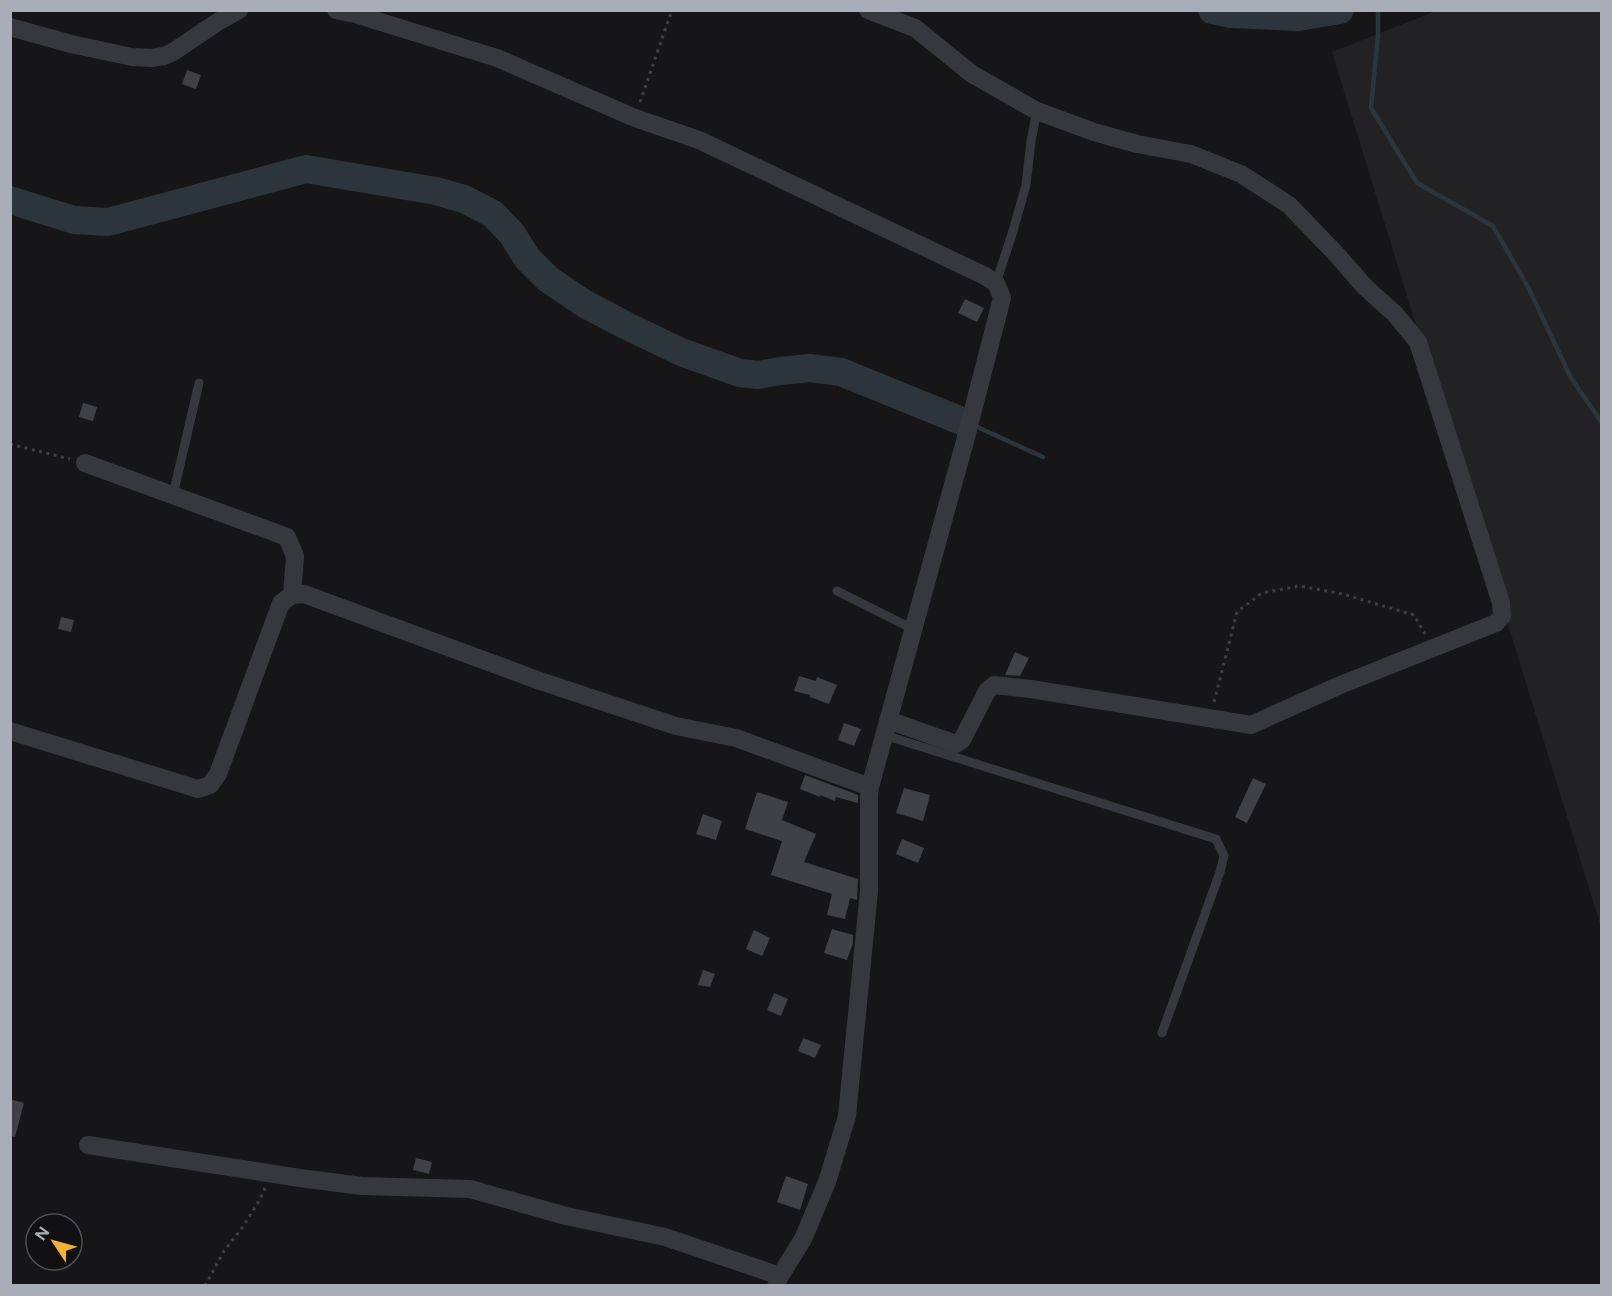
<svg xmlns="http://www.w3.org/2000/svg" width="1612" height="1296" viewBox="0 0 1612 1296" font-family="Figtree,sans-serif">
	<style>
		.built { fill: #222225 }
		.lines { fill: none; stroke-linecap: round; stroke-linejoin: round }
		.stream { stroke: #2c353c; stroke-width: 4.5 }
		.river { stroke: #2c353c; stroke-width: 28 }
		.building { fill: #404145 }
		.path { stroke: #3d3f44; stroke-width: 3; stroke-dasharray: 3 4.5; stroke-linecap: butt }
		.service { stroke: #37383d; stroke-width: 9 }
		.minor { stroke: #37383d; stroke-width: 18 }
	</style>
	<rect width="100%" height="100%" fill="#161618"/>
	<path class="built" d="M1436,11h165v916l-269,-875z"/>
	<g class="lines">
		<path class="stream" d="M1378,10v24l-7,74 46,75 76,43 35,61 43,91 31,45
			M975,426l68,31"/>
		<path class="river" d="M1212,10l19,4 67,3 42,-7
			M10,200l64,20 34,2 198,-53 130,22 28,8 29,15 19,20 15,24 21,21 37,25 42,22 54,26 59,21 18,2 22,-4 30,-3 31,4 123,50"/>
	</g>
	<path class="building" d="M187,70l14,5 -5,14 -14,-5z
		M965,299l19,9 -7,14 -19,-9z
		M83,403l14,4 -4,14 -14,-4z
		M61,617l13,3 -3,12 -13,-3z
		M1015,652l14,6 -9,18 -15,-1z
		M799,676l17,5 1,-4 20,8 -8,19 -19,-7v-2l-16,-4z
		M844,723l17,6 -7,17 -16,-6z
		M805,775l53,20v8l-22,-6 -1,4 -15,-6v2l-20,-8z
		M1253,778l13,6 -19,39 -12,-6z
		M904,788l26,7 -7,26 -27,-8z
		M757,792l31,10 -6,18 34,14 -12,28 54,17 -1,21 -7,-2 -5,21 -18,-4 5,-21 -61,-19 11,-34 -37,-12z
		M703,814l19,7 -6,19 -20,-6z
		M902,839l22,9 -6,15 -22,-9z
		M832,929l21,6v8l-6,17 -23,-7z
		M754,930l16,8 -8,18 -16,-7z
		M703,970l12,4 -5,13 -12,-2z
		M774,993l14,6 -7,17 -14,-6z
		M803,1038l18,7 -6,13 -17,-7z
		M10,1099l14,4 -9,34 -5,-1z
		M416,1158l16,4 -3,12 -16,-4z
		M786,1176l22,8 -8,26 -23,-8z"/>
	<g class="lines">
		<path class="path" d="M640,102l32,-92
			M10,444l60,15
			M1214,702l23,-90 25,-19 37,-7 44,8 71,21 11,19
			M205,1286l19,-35 18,-23 17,-27 6,-13"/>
		<path class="service" d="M996,283l17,-52 13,-46 5,-44 6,-30
			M173,495l26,-112
			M837,591l76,38
			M884,735l332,104 8,17 -4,16 -58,161"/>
		<path class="minor" d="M336,10l19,4 142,44 138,60 64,22 284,135 13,8 6,15 -37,143 -95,346 -1,8v96l-22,225 -20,66 -24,57 -23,37 -4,10
			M868,10l47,18 57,46 65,37 57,21 43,12 54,10 50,20 48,31 49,51 27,31 30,27 23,28 83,261 1,13 -6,7 -158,63 -87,39 -220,-36 -37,-4 -7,6 -25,49 -6,4 -68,-24
			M10,27l61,17 61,13 20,1 12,-2 9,-4 43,-29 23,-13
			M85,463l202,74 8,19 -3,39
			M10,731l188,58 12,-4 8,-11 63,-171 11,-8 12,-1 236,87 136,45 60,12 134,49
			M88,1145l212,33 62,8 108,3 96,27 99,21 115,39"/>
	</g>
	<rect width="1612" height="1296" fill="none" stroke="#a8adb8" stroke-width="24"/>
	<g transform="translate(54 1242) rotate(306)"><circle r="28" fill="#111113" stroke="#4d4f55" stroke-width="1.5"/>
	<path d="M0-4.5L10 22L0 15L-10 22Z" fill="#f2b134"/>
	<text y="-9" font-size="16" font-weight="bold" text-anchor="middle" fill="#a8adb8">N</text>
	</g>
</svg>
